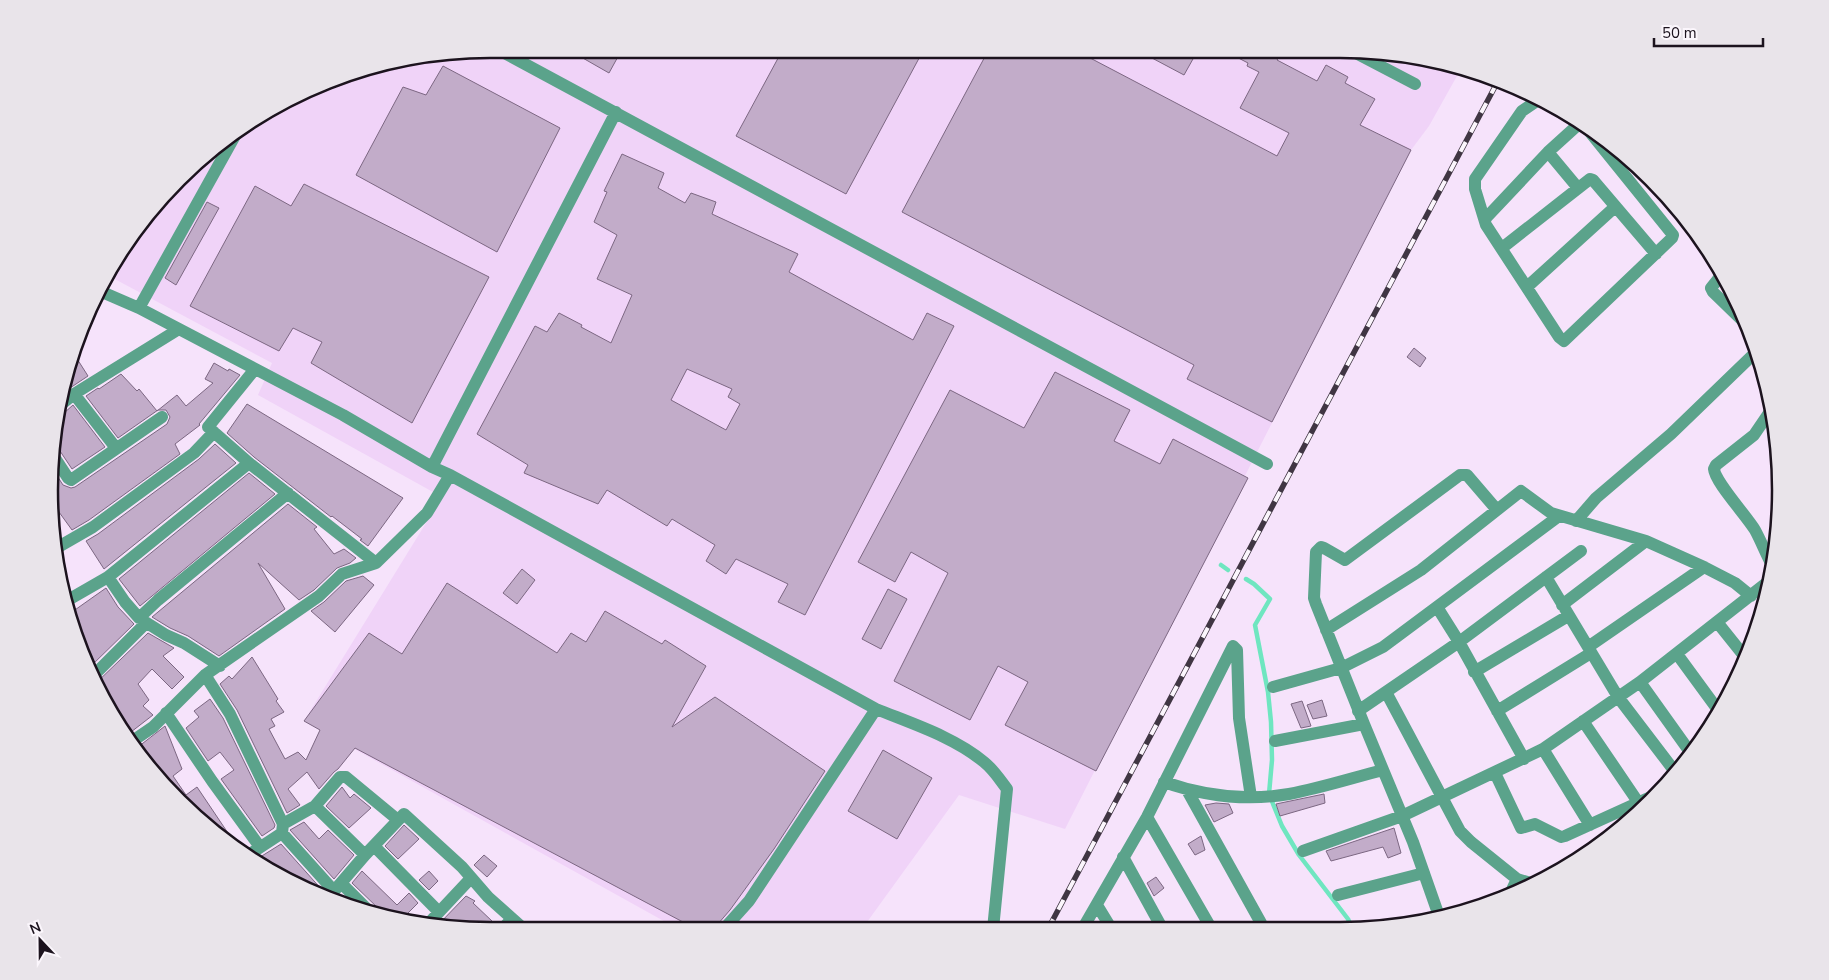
<svg xmlns="http://www.w3.org/2000/svg" width="1829" height="980" viewBox="0 0 1829 980" font-family="'Nunito Sans',sans-serif">
	<style>
		.built { fill: #f0d3f8 }
		.lines { fill: none; stroke-linecap: round; stroke-linejoin: round }
		.stream { stroke: #6fe6c0; stroke-width: 4.5 }
		.building { fill: #c2acc9; stroke: #7c6782; fill-rule: evenodd }
		.minor { stroke: #5ba38b; stroke-width: 12 }
		.rail-casing { stroke: #403643; stroke-width: 5.5 }
		.rail { stroke: #fbf6fc; stroke-width: 4; stroke-dasharray: 11; stroke-linecap: butt }
		.rim { fill: none; stroke: #1c131e; stroke-width: 2.5 }
	</style>
	<rect width="100%" height="100%" fill="#f6e3fb"/>
	<path class="built" d="M490,49l878,1 85,14 9,3 -33,59 -18,24 -346,679 -106,-34 -97,134 -182,1 -376,-209 138,-224 -184,-102 14,-32 -163,-87 14,-31 98,-105 127,-68z"/>
	<g class="lines">
		<path class="stream" d="M1221,565l7,5
			M1246,579l8,5 16,15 -15,26 13,67 3,30 1,38 -3,34 13,32 17,29 49,64 4,9"/>
	</g>
	<path class="building" d="M567,49h46l7,4 -11,20z
		M783,49h141l-78,145 -110,-58z
		M989,49h84l204,107 12,-23 -49,-25 19,-36 -12,-6 1,-3 -25,-13h60l-6,10 40,21 9,-16 22,12 -3,6 30,16 -15,26 51,25 -139,272 -85,-43 7,-14 -292,-153z
		M1135,49h54l9,1 -14,25z
		M443,66l117,62 -63,124 -141,-77 47,-88 23,8z
		M622,154l42,19 -6,15 27,15 6,-10 25,9 -4,12 86,40 -9,18 124,68 14,-27 27,13 -149,289 -27,-13 10,-18 -52,-25 -10,15 -20,-13 9,-16 -43,-26 -5,7 -60,-36 -9,14 -74,-31 4,-8 -51,-31 58,-108 12,6 12,-19 23,12 -1,2 30,16 21,-48 -35,-16 20,-44 -23,-13 13,-30 -3,-1zM687,369l45,20 -4,8 12,7 -14,26 -55,-30z
		M304,184l185,93 -77,146 -101,-60 11,-21 -29,-14 -14,23 -89,-45 65,-120 36,20z
		M207,202l12,6 -43,77 -11,-7z
		M1414,348l12,10 -6,9 -13,-10z
		M74,354l14,22 -27,18 3,-18z
		M214,363l14,8 1,-2 11,6 -41,49 1,1 -25,19 5,10 -91,66 -17,10 -21,-29 -1,-36 13,20 8,3 4,-1 92,-63 3,-7 -4,-7h-8l-40,28 -32,-42 12,-8 1,1 22,-15 16,17 2,-2 18,22 20,-16 9,11 27,-23 -8,-4z
		M1055,372l75,38 -16,31 46,23 13,-25 75,39 -152,293 -91,-46 23,-43 -30,-16 -28,54 -76,-39 54,-108 -37,-21 -16,30 -37,-20 92,-172 74,38z
		M247,404l156,94 -35,48 -8,-6 2,-1 -30,-23 -1,1 -77,-60 -27,-24z
		M73,405l32,42 -33,22 -14,-21 -5,-4 5,-30 6,-1z
		M215,444l21,19 -132,106 -18,-28 12,-7 101,-75z
		M249,473l26,21 -135,112 -21,-27z
		M288,504l29,23 -3,2 20,25 10,-5 12,9 -6,5 -13,5 -23,22 -15,10 -41,-37 27,46 -66,47 -31,-20 -18,-8 -18,-11z
		M522,569l13,11 -18,24 -14,-11z
		M363,576l11,9 -39,47 -24,-21 13,-9 22,-21z
		M447,583l110,70 14,-20 15,9 19,-31 57,33 3,-4 41,26 -34,61 43,-30 110,74 -51,78 -44,61 -13,15 -2,5h-17l-343,-182 -17,21 -4,3 -15,17 -12,-17 -19,17 12,16 -13,8 -50,-103 -17,-26 9,-8 3,3 20,-22 26,42 -2,2 8,11 -13,7 4,7 -6,3 16,30 13,-7 8,8 14,-30 -16,-9 65,-88 33,21z
		M106,588l12,19 16,17 -45,44 -17,-56z
		M888,589l19,10 -26,50 -19,-10z
		M148,633l26,15 -11,8 21,21 -12,12 -20,-20 -14,15 11,16 -6,6 10,9 -22,17 -10,-9 -27,-38z
		M210,699l13,19 52,107 -1,3 -12,8 -41,-57 13,-9 -14,-18 -12,9 -22,-33 13,-11 -5,-6z
		M1322,700l5,16 -14,3 -6,-14z
		M1302,701l9,25 -10,2 -10,-24z
		M165,726l17,43 -9,7 13,19 11,-8 35,52 -1,1 -53,-38 -40,-55z
		M883,750l49,28 -35,61 -49,-28z
		M342,787l8,11 4,-4 17,14 -22,20 -23,-22z
		M1324,794l1,9 -45,13 -4,-12z
		M1216,803l13,1 4,9 -19,9 -9,-17z
		M304,822l15,17 9,-9 26,25 -20,24 -44,-49z
		M404,825l15,14 -21,20 -13,-13z
		M1394,828l7,25 -13,5 -5,-11 -52,14 -5,-10z
		M1201,836l4,14 -10,5 -7,-11z
		M281,844l42,47 -3,4 -25,-9 -38,-27z
		M484,855l13,11 -10,11 -13,-12z
		M362,871l35,34 12,-12 9,10 -17,17 -19,-3 -2,-7 -28,-27z
		M429,871l9,10 -9,9 -10,-10z
		M1156,877l8,11 -10,8 -7,-13z
		M466,896l9,5 -2,2 20,19 -9,8h-23l-24,-4z"/>
	<g class="lines">
		<path class="minor" d="M497,49l770,415
			M1350,50l65,34
			M1541,98l-19,13 -47,68v10l11,36 73,112 5,4 108,-103 1,-3 -88,-109
			M1548,152l30,36
			M1485,219l63,-67 32,-29
			M1502,248l88,-69 3,1 63,74
			M1723,273l-12,15 2,4 33,32
			M1527,287l88,-80
			M102,292l37,16 204,107 89,52 18,8 426,234c37,15 78,28 108,53 10,8 16,18 23,27l-14,140
			M139,308l98,-176
			M255,369l-47,58 41,36 127,100
			M74,394l42,54
			M59,406l15,-12 105,-65
			M1771,410l-17,25 -38,30 -2,4c1,13 32,46 41,61 6,11 11,24 17,35
			M51,452l17,26 3,2 91,-63
			M432,467l184,-355
			M1576,521l20,-23 75,-64 86,-83
			M53,550l40,-23 101,-74 20,-21
			M108,577l17,25 14,16 27,17 18,8 36,23
			M1546,577l72,120 58,76
			M68,600l40,-23 141,-114
			M1562,605l84,-64
			M1437,607l22,35 65,117
			M139,618l19,-18 130,-107
			M1717,622l28,35
			M1326,630l95,-60 100,-79 30,22 95,28 58,26 31,16 16,13
			M1588,647l116,-80
			M1677,654l41,56
			M1474,672l94,-56
			M205,675l25,39 53,110
			M92,677l54,-54
			M1640,682l50,70
			M1273,687l68,-19 42,-21 176,-131
			M1386,692l74,139 11,11 46,37 17,5
			M1358,711l101,-69 122,-91
			M1497,711l94,-58
			M166,713l46,68 48,66
			M1583,721l55,81
			M134,740l19,-13 52,-52 114,-79 23,-22 34,-11 51,-50 23,-38
			M1275,741l89,-17
			M1543,749l47,76
			M1495,773l26,55 14,-4 26,13 4,-1 88,-40
			M1164,782c40,14 84,19 125,12 32,-6 63,-16 94,-24
			M1187,790l74,133 -2,5
			M315,806l50,49
			M1147,817l64,111
			M282,833l52,58
			M374,846l65,66
			M1303,851l99,-35 141,-67 97,-67 129,-101
			M250,854l32,-21 1,-9 32,-18 25,-29h6l52,43
			M1123,857l39,71
			M341,883l33,33
			M1338,895l86,-22
			M328,898l37,-43 39,-41 58,53 26,30 37,33
			M1503,899l7,-5 7,-15
			M1097,905l14,23
			M1439,916l-26,-74 -49,-118 -48,-120 -2,-6 2,-46 5,-5 3,1 21,12 115,-85h7l30,35
			M427,925l44,-47
			M1083,928l64,-111 86,-171 4,4 2,68 12,79
			M501,930l11,-11
			M723,930l26,-29 127,-192"/>
		<defs>
			<path id="rail" d="M1048,929l450,-848"/>
		</defs>
		<use href="#rail" class="rail-casing"/>
		<use href="#rail" class="rail"/>
	</g>
	<path d="M0 0H1829V980H0ZM490 58H1340A432 432 0 0 1 1772 490V490A432 432 0 0 1 1340 922H490A432 432 0 0 1 58 490V490A432 432 0 0 1 490 58Z" fill="#e9e4ea" fill-rule="evenodd"/>
	<path class="rim" d="M490 58H1340A432 432 0 0 1 1772 490V490A432 432 0 0 1 1340 922H490A432 432 0 0 1 58 490V490A432 432 0 0 1 490 58Z"/>
	<g transform="translate(40 940) rotate(338)" stroke="#fbf6fc" stroke-width="4" paint-order="stroke">
	<path d="M0-4L9 19L0 12L-9 19Z" fill="#1c131e"/>
	<text y="-8" font-size="14" font-weight="bold" text-anchor="middle" fill="#1c131e">N</text>
	</g>
	<path d="M1654 38v8h109v-8" fill="none" stroke="#1c131e" stroke-width="2.5"/>
	<text x="1662" y="38" font-size="15" fill="#1c131e" stroke="#fbf6fc" stroke-width="4" paint-order="stroke">50 m</text>
</svg>
